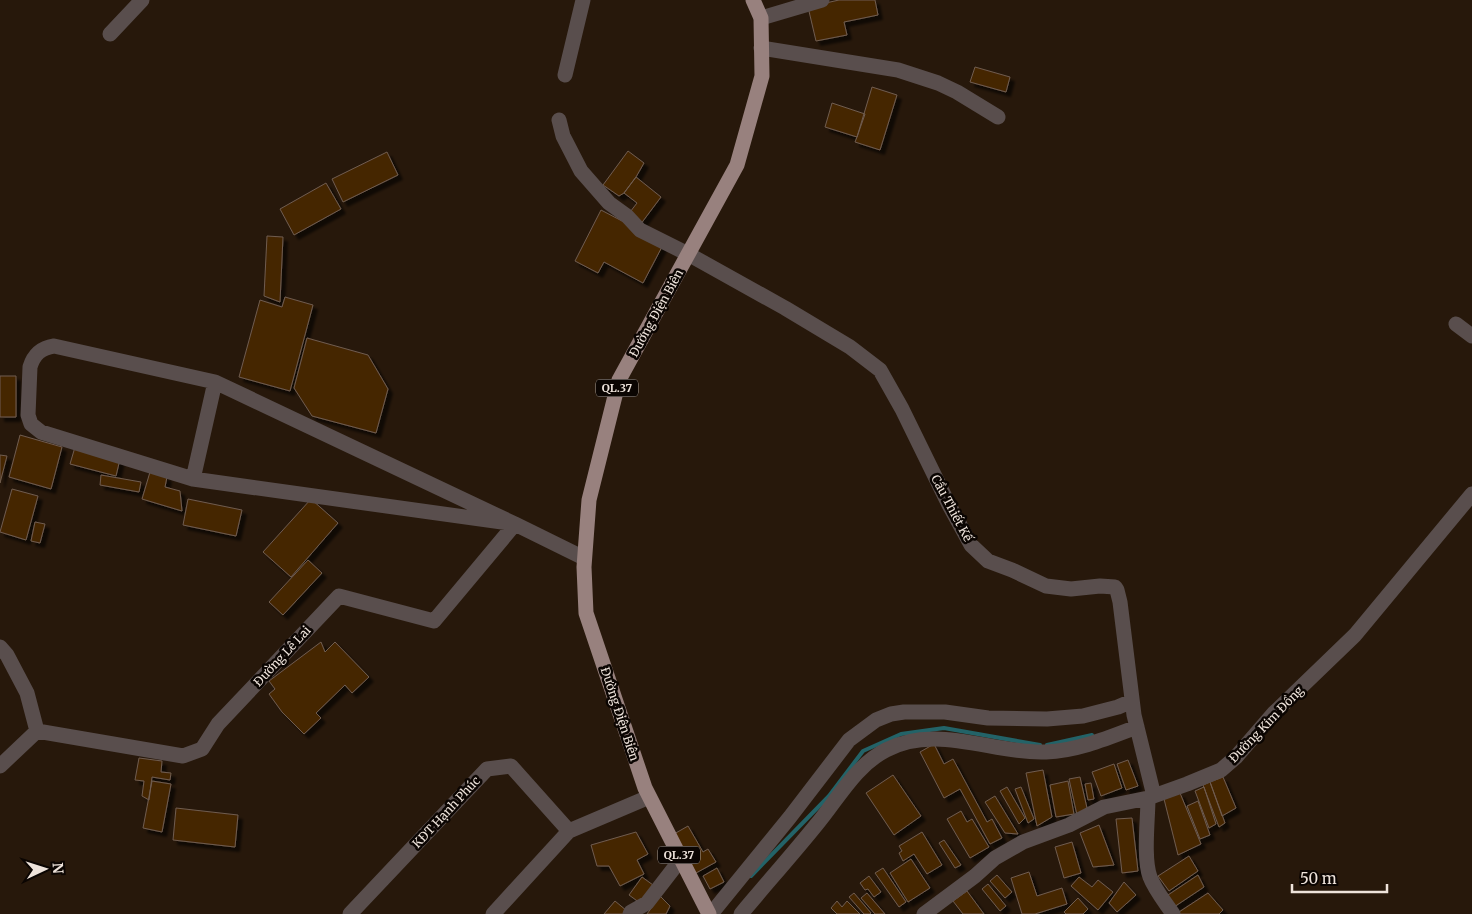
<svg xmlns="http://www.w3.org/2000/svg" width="1472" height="914" viewBox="0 0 1472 914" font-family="Merriweather,serif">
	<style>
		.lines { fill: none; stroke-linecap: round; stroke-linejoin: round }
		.stream { stroke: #236368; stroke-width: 4 }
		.building { fill: #452506; stroke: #705d4f; filter: url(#shadow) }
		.minor { stroke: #594e4d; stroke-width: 15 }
		.major { stroke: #98817e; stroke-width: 15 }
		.labels { text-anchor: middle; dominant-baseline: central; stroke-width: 5; stroke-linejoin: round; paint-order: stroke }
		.shield { fill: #0b0502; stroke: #aaa09a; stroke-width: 1 }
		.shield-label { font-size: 11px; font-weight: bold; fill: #eee3db }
		.street-label { font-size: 12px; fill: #eee3db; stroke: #0b0502 }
	</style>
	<defs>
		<filter id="shadow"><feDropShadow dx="4.5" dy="4.5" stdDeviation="1" flood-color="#0009"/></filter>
	</defs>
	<rect width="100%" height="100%" fill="#27180b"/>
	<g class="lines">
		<path class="stream" d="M1047,745l45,-10
			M751,876l78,-80 34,-45 38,-17 43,-6 96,17"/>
	</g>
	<path class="building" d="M839,0h36l3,15 -34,7 3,13 -31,6 -8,-34z
		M975,67l35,10 -4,15 -36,-10z
		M872,87l25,8 -17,55 -25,-8 2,-5z
		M832,103l33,11 -8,23 -32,-10z
		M628,151l16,12 -8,14 -12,16 -5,3 -16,-11z
		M387,152l11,23 -55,27 -11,-23z
		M636,177l25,20 -21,28 -13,-9 10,-13 -13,-10z
		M326,183l15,26 -47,26 -14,-26z
		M601,210l63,33 -21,40 -39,-21 -6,11 -23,-12z
		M267,236l16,1 -3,65 -16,-6z
		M285,297l28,8 -23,86 -51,-14 21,-77 22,7z
		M307,338l61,17 20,34 -12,44 -64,-17 -18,-28z
		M0,376h16v41h-16z
		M20,435l42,12 -11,42 -42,-12z
		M75,447l45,12 -4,17 -46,-12z
		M0,455l7,1 -7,27z
		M150,472l17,5 -2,10 15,4 2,20 -40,-12z
		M101,475l40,7 -2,10 -39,-7z
		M12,489l26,7 -12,44 -26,-8z
		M188,499l54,11 -6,26 -53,-11z
		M311,499l27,24 -47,54 -28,-25z
		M35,522l10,2 -5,19 -9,-2z
		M308,560l14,13 -39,42 -14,-13z
		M321,642l4,10 10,-10 34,35 -17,16 -7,-8 -29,28 5,5 -17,16 -22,-22 -13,-18 6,-5 -6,-8z
		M934,744l10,20 9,-5 34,63 5,-3 10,19 -12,6 -30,-55 -16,9 -24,-46z
		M139,758l23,3 -1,11 10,1 -1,7 -18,-3 -3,23 -7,-4 2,-15 -9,-1z
		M1128,760l10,26 -12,4 -9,-26z
		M1114,764l8,24 -21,8 -9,-24z
		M1043,770l9,47 -15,9 -11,-53z
		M893,775l28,41 -27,19 -28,-42z
		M1080,777l7,31 -10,7 -8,-36z
		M1223,777l13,31 -14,8 -12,-34z
		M152,781l19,3 -9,48 -19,-4z
		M1068,781l6,33 -18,3 -6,-32z
		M1210,782l15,41 -6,4 -16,-42z
		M1091,783l3,16 -6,1 -3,-16z
		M1007,787l18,31 -6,6 -19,-33z
		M1021,787l13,32 -6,4 -13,-34z
		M1204,787l12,37 -7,4 -14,-37z
		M1180,793l21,51 -23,11 -14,-56z
		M995,796l23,38 -13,-1 -20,-31z
		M1198,801l12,34 -10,4 -13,-33z
		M176,808l62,7 -3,32 -62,-7z
		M961,811l6,11 5,-3 17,28 -19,11 -23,-39z
		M1132,818l6,53 -16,2 -6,-54z
		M1099,825l15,40 -21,2 -13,-34z
		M688,826l15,26 5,-3 8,13 -20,11 -22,-39z
		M636,832l12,22 -11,6 7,14 -24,12 -11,-20h-12l-6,-21z
		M922,832l20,33 -15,9 -13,-20 -11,7 -4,-8 3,-2 -3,-5z
		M944,840l17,25 -6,3 -16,-25z
		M1072,842l9,31 -17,5 -9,-31z
		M1189,856l9,15 -29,20 -11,-15z
		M911,859l19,29 -22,14 -18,-29z
		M717,868l7,14 -14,7 -7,-13z
		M883,868l23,34 -7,5 -24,-34z
		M1029,872l8,24 25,-8 5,16 -32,10h-13l-11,-36z
		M997,875l15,17 -7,6 -15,-17z
		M1198,875l6,12 -30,20 -6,-12z
		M869,876l12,16 -7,5 -6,-8 -3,1 -5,-7z
		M642,877l11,8 -13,18 -11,-8z
		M1079,877l13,10 6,-7 15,12 -15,18 -27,-24z
		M1124,882l12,13 -19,17 -8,-9z
		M988,884l18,22 -6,5 -18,-22z
		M967,891l17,23h-21l-10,-13z
		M854,893l17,20 -1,1h-6l-15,-17z
		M867,893l18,21h-10l-14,-16z
		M1208,893l15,17 -4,4h-39l-1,-2z
		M660,896l10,10 -4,8h-19z
		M1078,898l10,11 -5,5h-17l-2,-2z
		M615,901l12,10 -3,3h-20z
		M837,901l5,6 5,-6 13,13h-23l-6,-6z"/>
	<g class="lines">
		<path class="minor" d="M761,18l61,-18
			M110,34l32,-34
			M761,48l137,22 40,13 19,9 41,25
			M565,75l18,-75
			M559,120l4,16 18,35 28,32 18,13 13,14 48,24 97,54 65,39 30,23 22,39 47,96 22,40 17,16 24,9 34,16 25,3 29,-3 15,1 2,3 3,12 14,113 20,81
			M1456,324l16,12
			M54,346l161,36 300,142 -322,-45 -152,-47 -10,-8 -3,-9 2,-48c4,-13 11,-19 24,-21z
			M193,479l22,-97
			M0,647l7,8 20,38 10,38 146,25 19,-7 16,-25 121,-128 95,25 81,-97 69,34
			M0,766l37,-35
			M1148,798c0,21 -5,60 2,79 5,13 15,25 23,37
			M350,914l137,-145 24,-3 58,65
			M493,914l76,-83 80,-34
			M630,914l1,-2 16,-9 34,-44
			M711,914l79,-97 59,-77 27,-20 15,-6 13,-2h41l43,6 59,1 36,-3 35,-9 14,-6
			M741,914c25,-30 51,-59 76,-90 21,-25 38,-58 69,-74 50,-27 108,4 160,2 31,-1 62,-14 91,-25
			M924,914l51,-38 20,-18 28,-16 46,-17 35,-18 44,-9 39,-14 34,-14 15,-13 38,-44 81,-78 117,-141"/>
		<path class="major" d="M709,914l-64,-126 -59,-175 -2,-46 5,-67 30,-120 118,-215 25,-89 -1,-58 -8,-18"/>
	</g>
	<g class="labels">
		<g class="shield">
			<rect x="596" y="379.5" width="42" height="17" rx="4"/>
			<rect x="658" y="846.5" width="42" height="17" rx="4"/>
		</g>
		<g class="shield-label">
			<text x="617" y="388">QL.37</text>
			<text x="679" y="855">QL.37</text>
		</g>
		<g class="street-label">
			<text transform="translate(656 313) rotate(-61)">Đường Điện Biên</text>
			<text transform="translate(952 508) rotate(62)">Cầu Thiết Kế</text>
			<text transform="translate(282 656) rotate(-47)">Đường Lê Lai</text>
			<text transform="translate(620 714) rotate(72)">Đường Điện Biên</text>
			<text transform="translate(1266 724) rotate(-46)">Đường Kim Đồng</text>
			<text transform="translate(446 812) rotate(-47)">KĐT Hạnh Phúc</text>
		</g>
	</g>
	<g transform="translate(45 869) rotate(86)" stroke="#0b0502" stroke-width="4" paint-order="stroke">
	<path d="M0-4L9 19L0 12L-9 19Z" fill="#eee3db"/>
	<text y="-8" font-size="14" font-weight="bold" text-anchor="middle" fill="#eee3db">N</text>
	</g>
	<path d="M1292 884v8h95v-8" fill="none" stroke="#eee3db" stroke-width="2.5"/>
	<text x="1300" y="884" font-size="15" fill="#eee3db" stroke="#0b0502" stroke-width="4" paint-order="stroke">50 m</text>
</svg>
